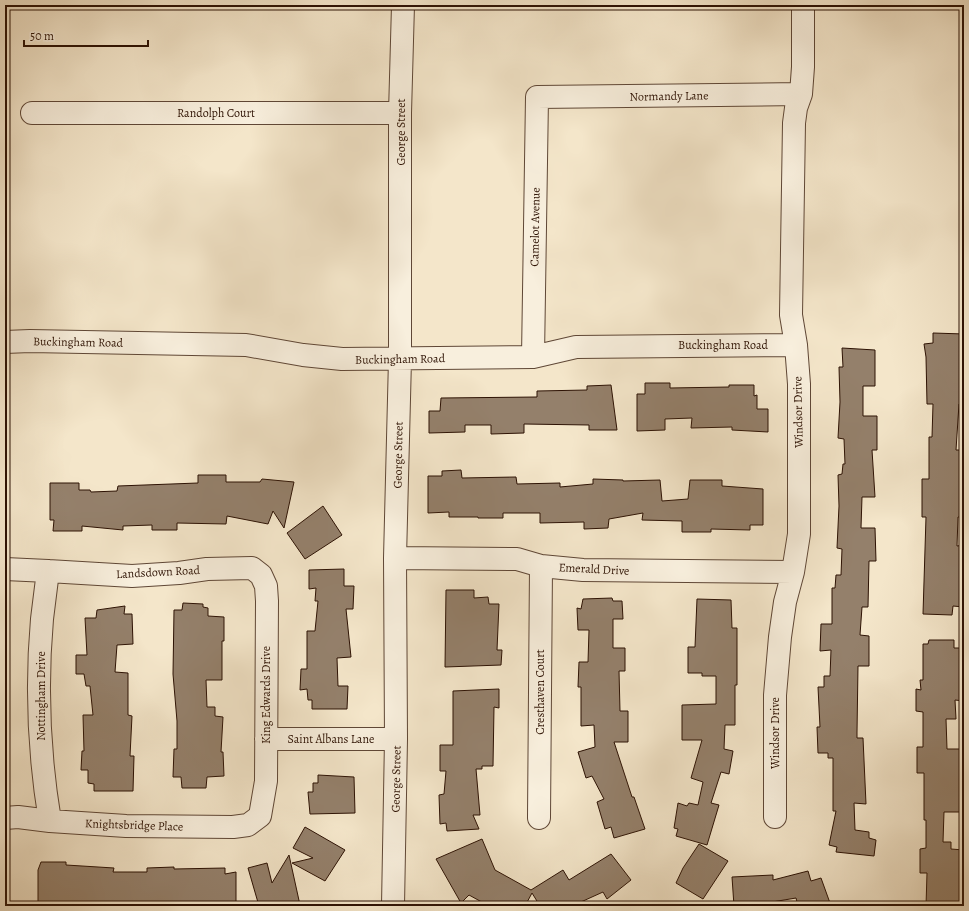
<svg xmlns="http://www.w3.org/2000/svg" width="969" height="911" viewBox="0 0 969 911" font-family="Alegreya,serif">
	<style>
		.building { fill: #94806b; stroke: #2d1204 }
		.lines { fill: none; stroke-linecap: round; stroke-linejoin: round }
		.minor-casing { stroke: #5f4736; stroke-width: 24 }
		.minor { stroke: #f8efdd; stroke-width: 22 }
		.labels { text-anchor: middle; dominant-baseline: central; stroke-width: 4; stroke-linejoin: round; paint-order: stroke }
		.street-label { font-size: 12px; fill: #2d1204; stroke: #f8efdd }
	</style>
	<rect width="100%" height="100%" fill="#f4e6ca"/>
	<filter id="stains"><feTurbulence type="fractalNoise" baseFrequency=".005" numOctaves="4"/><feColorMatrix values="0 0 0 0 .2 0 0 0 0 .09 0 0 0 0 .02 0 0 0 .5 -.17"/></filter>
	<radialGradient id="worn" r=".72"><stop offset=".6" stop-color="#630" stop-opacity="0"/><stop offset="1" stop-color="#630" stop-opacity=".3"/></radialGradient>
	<path class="building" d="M933,333l31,1v70h-5l-3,46h8v67h-6l-1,29 7,-1v62l-11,-1 -1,9 -29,-1 3,-97h-4v-38h7v-42h3l1,-33h-6l-1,-47 -2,-13 9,-1z
		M842,348l33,2v36h-12v30h14v34h-5l3,47h-13l-1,31h14l1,33h-7l-1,46h-6l-2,28 9,1v30h-11l-1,66v6h6l3,66 -12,-1 1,27 14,2v6l7,2 -2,16 -38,-4 1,-5 -8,-2 7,-34h-3v-53h-5v-5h-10l-1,-26h3l-2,-40h6v-11h6l1,-26 -11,1 1,-27h11v-36h3l1,-13h5l1,-26 -5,-1 2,-42 -1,-31 4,-1 1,-10h2l-1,-25 -6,-1 2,-36 -1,-35h4z
		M645,383h25v5l59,-1v-2h25v11l3,-1v14h11v23l-36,-2v-3l-41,1 1,-10 -27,1v11l-28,1v-37h8z
		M611,385l6,45h-28v-5l-65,-1v9l-33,1v-9h-26v7l-36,1v-22h11l1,-13 96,-1v-6l50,-1v-4z
		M461,470l1,8 54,-1 1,7 43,-1v4l33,-3v-5l30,1v1l37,-1 2,21 26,-2 2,-19h32v6l41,3v36h-13v5l-39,-1v3h-29v-11l-40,-1 1,-7 -34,6 -1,9 -24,1v-7l-44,1v-10h-37v5h-25v-1h-29v-5l-21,1v-37h14v-5z
		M198,475h28v7h34l2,-3 32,3 -10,46 -11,-17 -5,13 -41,-8 -1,8 -49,-1v7h-25v-5l-29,1v4l-41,-4v5h-29l1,-11h-4v-37h29v7h11l1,2 26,-1 1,-5 80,-3z
		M323,506l19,29 -37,24 -18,-26z
		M344,569v17h10l-1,23h-7l5,48 -14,1 1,28h10l-1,23h-35v-9h-4l-1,-11 -7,1 1,-21h6v-38h8l3,-30h-3l1,-13 -7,1v-19z
		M446,590h28v8l14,-1 1,7h10l-2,46h5l-1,15 -56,2z
		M612,598l1,3h9l1,18h-10v29h12v23h-6l1,40h8v31h-14l18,55h2l11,32 -31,9 -3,-11 -6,2 -8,-27 7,-3 -12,-23 -6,2 -8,-26 17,-5 -1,-22 -13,1v-39h-3l1,-25h9l1,-32h-11l-1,-22 4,1 2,-10z
		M697,599l34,1 1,28h5v57h-2v40h-10l-1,24 9,2 -4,23 -8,-2 -10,31 8,2 -12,40 -31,-9 2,-7 -4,-1 4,-25 9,3 2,-3 9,2 5,-23 -12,-4 11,-38h-20v-35l34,-1v-28h-14v-3h-14v-26h7z
		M183,603l20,1v3l5,1v8l16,1v24h-2v39h-16l1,27h8v9l8,1 -2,35h2l1,24 -17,1 -1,11h-24l-1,-11h-8l1,-28h3v-28l-4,-47 1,-64h8z
		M125,606l-1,8h8l1,30 -16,1 -2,27 13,1v42l4,1 -2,40h4l-1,35h-39v-7l-6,-1v-13h-7l1,-19h2l-1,-36h10l-3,-29h-4l-2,-12h-8v-19h11l-2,-37h11l1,-8z
		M929,640h25v8h10v53l-9,-1 1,19h-10l1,30h15v44h2v19h-20l-1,30h8v7l13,1 -3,56h-35l1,-33h-7v-24l6,-1v-28h-2v-47h-7v-26h6v-35l-7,-1v-22l5,1 -1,-10h3v-36h5z
		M499,689v19l-5,-1 -1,59h-11v3h-6l4,46h-7l6,14 -32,2 -1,-8 -6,1 -1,-29 5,-1 2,-23h-6v-26h13v-54z
		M318,775l36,2 1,36 -45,1 -2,-22h5v-9h5z
		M305,827l40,23 -20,31 -33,-18 21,-5 -20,-10z
		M482,839l13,31 36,20 32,-20 6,10 42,-26 20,26 -24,19 -4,-7 -31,14h-32l-8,-13 -7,13h-36l-20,-11 -8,8 -25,-44z
		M699,844l29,17 -25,38 -27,-16 7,-15z
		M289,855l11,50 -41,1 -11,-38 19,-5 5,20z
		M41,862h25v3l48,3 -1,4h34v-4l27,-1v2l51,-1v6l11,-2v34h-127v-4l-38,4h-33v-36z
		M808,871l3,10 10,-3 9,25 -14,3h-18l-2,-8 -24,4v4h-38l-2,-29 41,-2v5z"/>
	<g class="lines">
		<defs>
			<path id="minor" d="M32,113h368
				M5,342l25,-1 216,4 57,10 39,4 191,-2 43,-10 220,-2
				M533,357l4,-260 264,-3
				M395,558l122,1 24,7 42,4 210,2
				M5,569l43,2 84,5 47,-3 28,-4 45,-1 9,7 5,11 1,15 -1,180 -6,35 -12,9 -15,2 -107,-1 -76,-5 -32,-4 -13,1
				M48,571c-2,16 -4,32 -6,48 -6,68 -3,136 8,202
				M266,739h130
				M775,817v-122l5,-58 5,-35 8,-30 6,-38v-150l-3,-39 -5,-30 3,-192 2,-15 5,-14 2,-27v-62
				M539,818l2,-252
				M393,906l3,-167 -1,-181 5,-199v-246l3,-108"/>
		</defs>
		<use href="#minor" class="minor-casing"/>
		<use href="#minor" class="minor"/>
	</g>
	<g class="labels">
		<g class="street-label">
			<text transform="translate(669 96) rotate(-1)">Normandy Lane</text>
			<text x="216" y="113">Randolph Court</text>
			<text transform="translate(401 132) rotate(-90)">George Street</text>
			<text transform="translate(535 227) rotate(-89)">Camelot Avenue</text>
			<text transform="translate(78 342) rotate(1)">Buckingham Road</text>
			<text x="723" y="345">Buckingham Road</text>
			<text transform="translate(400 359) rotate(-1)">Buckingham Road</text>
			<text transform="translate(798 412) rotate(-91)">Windsor Drive</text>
			<text transform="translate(398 455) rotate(-89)">George Street</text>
			<text transform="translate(594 569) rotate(3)">Emerald Drive</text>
			<text transform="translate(158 572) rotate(-3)">Landsdown Road</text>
			<text transform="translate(540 692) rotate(-90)">Cresthaven Court</text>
			<text transform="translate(266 695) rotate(-90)">King Edwards Drive</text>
			<text transform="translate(41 696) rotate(-90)">Nottingham Drive</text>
			<text transform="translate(775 733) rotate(-90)">Windsor Drive</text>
			<text x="331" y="739">Saint Albans Lane</text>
			<text transform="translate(396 779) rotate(-89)">George Street</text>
			<text transform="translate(134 825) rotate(2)">Knightsbridge Place</text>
		</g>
	</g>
	<rect width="969" height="911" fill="none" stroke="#f4e6ca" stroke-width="20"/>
	<rect x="6" y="6" width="957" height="899" fill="none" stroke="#2d1204" stroke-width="2"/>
	<rect x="10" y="10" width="949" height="891" fill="none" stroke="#2d1204"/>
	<path d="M24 40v6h124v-6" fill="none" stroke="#2d1204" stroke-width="2"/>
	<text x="30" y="40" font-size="12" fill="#2d1204" stroke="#f8efdd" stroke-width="3" paint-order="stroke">50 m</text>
	<rect width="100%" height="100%" filter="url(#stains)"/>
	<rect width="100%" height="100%" fill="url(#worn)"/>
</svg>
